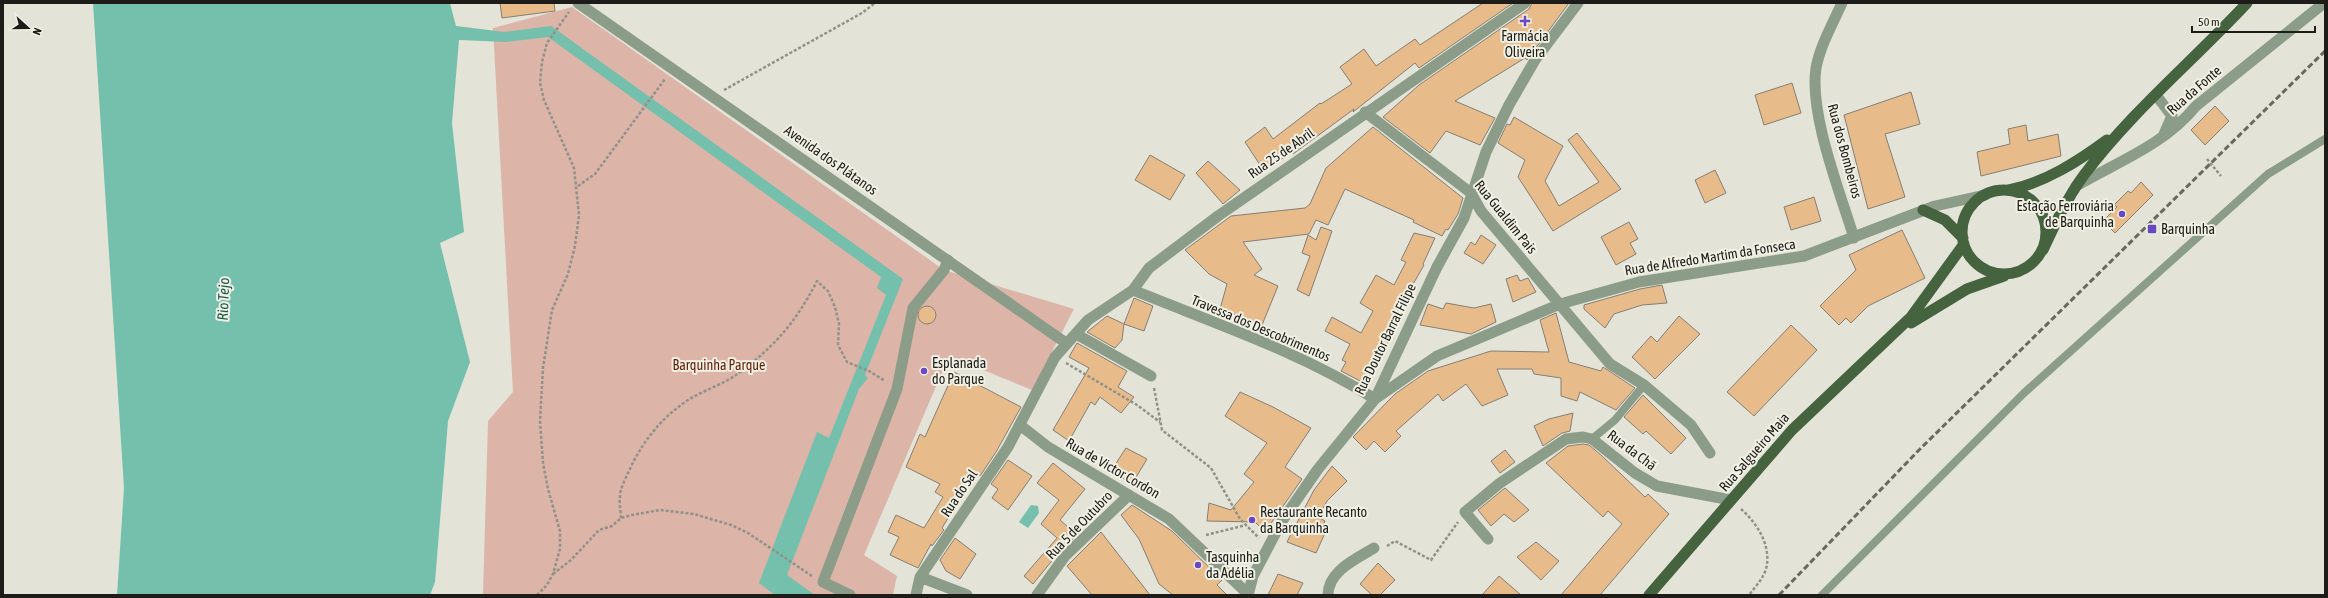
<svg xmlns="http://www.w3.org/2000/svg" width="2328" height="598" viewBox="0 0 2328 598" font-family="'Asap Condensed',sans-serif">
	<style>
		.green { fill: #dcb4a8 }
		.water { fill: #74c0ac }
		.building { fill: #e7bc8a; stroke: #867e75 }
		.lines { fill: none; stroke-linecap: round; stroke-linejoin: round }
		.path { stroke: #929189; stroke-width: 2.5; stroke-dasharray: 3 2; stroke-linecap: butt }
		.service { stroke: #8b9d88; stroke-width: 8 }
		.pedestrian { stroke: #8b9d88; stroke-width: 11 }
		.minor { stroke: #8b9d88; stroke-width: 11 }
		.tertiary { stroke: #8b9d88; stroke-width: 11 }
		.primary { stroke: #44633e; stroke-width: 11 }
		.rail { stroke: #696962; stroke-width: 3; stroke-dasharray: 6 3; stroke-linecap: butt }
		.poi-dot { fill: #6a48c1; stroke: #f0f0e4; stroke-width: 1.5 }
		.labels { text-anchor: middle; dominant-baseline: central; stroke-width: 4; stroke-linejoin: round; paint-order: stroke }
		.poi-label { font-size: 14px; fill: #1d1c18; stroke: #f0f0e4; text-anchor: start }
		.street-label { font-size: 14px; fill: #1d1c18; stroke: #f0f0e4 }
		.park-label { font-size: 14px; fill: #681d07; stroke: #f0f0e4 }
		.water-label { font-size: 15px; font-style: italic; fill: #1c5a4c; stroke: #f0f0e4 }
	</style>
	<rect width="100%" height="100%" fill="#e3e3d7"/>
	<path class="green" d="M572,7l372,263 130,39 -42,81 -83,-34 -85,199 33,21 -4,19h-410l5,-174 25,-29 -20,-364z"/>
	<path class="water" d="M93,3h357l6,23 49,6 46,-6 352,253 -38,96 3,3 -9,11 -72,186 28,20h-40l-16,-12 58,-151 12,6 57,-143 -9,-7 4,-11 -333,-240 -42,5 -47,-2 -7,83 12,109 -24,11 30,119 -22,59 -13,161 -5,13h-313l7,-107z
		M1031,505l7,1 1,7 -11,15 -9,-6z"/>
	<path class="building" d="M500,3h54l1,8 -53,7z
		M1483,3h30l-94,65 -4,-5 -62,49 1,-3 -61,45 -1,-2 -28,19 -19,-29 20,-15 8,12 47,-36 1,1 31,-20 -12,-17 24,-18 12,17 39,-27 5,6z
		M1532,3h37l-42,57 -2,-2 -70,43 40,17 -15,27 -34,-14 -16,22 -47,-36 36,-32 110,-76z
		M1792,83l9,30 -37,12 -9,-30z
		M1911,92l9,32 -35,10 20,63 -37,12 -24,-94z
		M2215,106l14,15 -24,24 -14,-15z
		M1514,117l49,29 -18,35 14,25 40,-24 -31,-42 9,-7 44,56 -68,42 -35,-54 7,-17 -27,-17 9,-19 3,1z
		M2026,125l2,16 30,-7 3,22 -80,20 -4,-24 33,-8 -2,-15z
		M1373,127l90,71 -5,16 -10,16 -2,-1 -4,7 -29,-14 1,-2 -69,-31 -17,36 -12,-5 -7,14 -66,8 19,27 -8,6 24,11 -16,39 -42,-16 7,-25 -18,-10 -24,-24 46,-34 74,-8 5,-4 16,-36z
		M1150,155l35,20 -15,25 -35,-20z
		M1208,161l32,29 -17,14 -27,-31z
		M1715,170l11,23 -21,10 -10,-23z
		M2141,182l12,13 -38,38 -12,-12 14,-14 -3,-2 14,-14 3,2z
		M1814,197l7,24 -30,9 -7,-23z
		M1629,222l9,17 -8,4 6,11 -20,11 -15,-28z
		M1321,227l11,4 -23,65 -12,-6 13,-34 -8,-3 6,-18 8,5z
		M1902,230l23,48 -57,28 -17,17 -5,-5 -7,7 -19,-19 36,-36 -7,-15z
		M1414,233l21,5 -12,26 1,1 -32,56 6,3 -32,60 -25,-13 5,-9 -4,-2 8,-16 -25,-13 7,-14 29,16 12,-22 -13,-8 16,-28 18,10 12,-23 -5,-2z
		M1481,235l15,10 -13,19 -19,-11 7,-11 4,3z
		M1517,275l3,6 8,-3 8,14 -23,10 -7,-23z
		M1662,285l5,18 -25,2 -28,9 -9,14 -21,-19v-4l56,-16z
		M1134,298l19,8 -9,25 -20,-7z
		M1446,303l28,5 17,-4 5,18 -25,12 -51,-9 8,-21 15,5z
		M918 315a9 9 0 1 1 18 0a9 9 0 1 1-18 0Z
		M1556,313l13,49 32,9 2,-4 32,21 -19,22 -36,-18 -3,9 -16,-5v-18l-27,-4 -2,-5h-35l11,26 -26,11 -16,-22 -23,17 -5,-7 -42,37 5,5 -16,16 -11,-11 -8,9 -13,-13 42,-43 33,-23 63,-20 58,1 -9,-32z
		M1107,316l17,8 -2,16 -7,8 -28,-16z
		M1679,316l21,18 -45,45 -23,-22 19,-21 6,6z
		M1791,325l26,25 -63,66 -27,-24z
		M1077,343l50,28 -9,16 16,10 -13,16 -21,-16 -5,8 -4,-3 -22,39 -16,-11 36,-62 -20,-11z
		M954,372l67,35 -25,45 -16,24 -4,-3 -34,55 2,2 -12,16 -1,-2 -13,24 -28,-13 9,-18 -11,-5 8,-17 28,13 19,-31 -8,-5 5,-8 -34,-17 14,-33 5,3z
		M1240,392l33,15 38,21 -26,39 17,12 -37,53 -10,-10 -48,-1 2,-18 22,7 23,-28 -10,-8 23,-31 -42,-27z
		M1643,395l43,43 -15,16 -25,-23 -3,3 -19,-17z
		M1573,413l-3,18 -8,2 -19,13 -9,-20 15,-7z
		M1583,444l6,1 12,10 44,42 3,-3 21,20 -69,81h-39l61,-71 -14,-13 -5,6 -57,-54 22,-17z
		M1126,448l21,11 -15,25 -21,-13z
		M1505,450l10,12 -15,11 -9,-12z
		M1008,460l24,16 -24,34 -16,-12 6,-9 -7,-5z
		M1053,463l32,26 -25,31 17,15 -17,16 -27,33 -9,-8 33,-38 -16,-14 18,-24 -22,-17z
		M1332,466l15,15 -20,20 -9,16 7,4 -4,10 4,2 -9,20 -29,-11 27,-52z
		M1505,488l24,22 -15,12 -10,-8 -13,12 -13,-16z
		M1132,505l40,26 50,49 -5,5 10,10h-54l-14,-11 -20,-45 -18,-24z
		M1101,532l17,22 32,41h-58l-25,-29z
		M955,538l21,16 -16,25 -14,-8 -6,-11z
		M1536,542l23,19 -18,19 -24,-23z
		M1378,563l17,17 -15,15h-8l-12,-11z
		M1278,574l25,9 -6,12h-29z
		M1499,576l22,19h-39z"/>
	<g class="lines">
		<path class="path" d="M724,90l138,-77 13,-10
			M2207,159l14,17
			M578,186l17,-12 70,-95
			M1066,363l71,42 23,17
			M1154,388l8,42 49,38 29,51 19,19
			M1741,509c16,14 31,37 25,60 -3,10 -11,18 -17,26
			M621,518c0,-6 -2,-14 -1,-21 0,-8 5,-18 9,-26 13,-29 32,-53 59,-71 16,-10 36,-16 51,-27 37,-28 57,-51 78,-92l11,10 7,16 4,17 -1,21 9,17 22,9 16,10
			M1206,535l40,-10
			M1387,546l8,-5 36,19 27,-38
			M553,574l18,-14 28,-30 13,-4 9,-8 11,-3 28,-5 34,4 37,11 17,8 64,43
			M537,595l10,-10 6,-11 7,-25v-18l-12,-42 -5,-26 -3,-42 3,-53 9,-58 16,-36 7,-28 4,-31 -5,-47 -30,-68 -4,-17 2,-21 5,-19 22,-31"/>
		<path class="service" d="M1592,439l23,-19 29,-35
			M1822,595l202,-202 244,-219 57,-35"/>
		<path class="pedestrian" d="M850,595l-27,-13 74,-193 16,-81 31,-38 4,-10"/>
		<path class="minor" d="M578,3l488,340
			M1842,3c-9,20 -22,43 -26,65 -7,46 24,124 38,170
			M1365,112l106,81 10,18 129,153 34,21 47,40 19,28
			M1133,290c81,33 168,62 242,109l62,-43 123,-52 79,-22 165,-26 131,-50 50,-11
			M1076,334l75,42
			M1020,425l28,22 121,72 79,75
			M1488,539l-23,-27 35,-29 66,-44 17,-2 9,2 43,34 22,13 74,14
			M920,577l47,18
			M916,595l4,-18 88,-130 47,-90 33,-37 45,-30 16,-22 69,-52 307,-213
			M1037,595l28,-39 64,-61
			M1248,595l5,-19 29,-55 36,-52 57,-70 62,-132 27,-49 22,-66 23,-47 26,-45 43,-57
			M1328,595c0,-24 28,-36 46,-47"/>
		<path class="tertiary" d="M2156,95l16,21 -8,18
			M2076,186c43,-25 88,-41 120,-80l128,-103"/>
		<path class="primary" d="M2009,190c37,-8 68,-28 98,-50
			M1962 232a42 42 0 1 1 84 0a42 42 0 1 1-84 0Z
			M1923,210l22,10 18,18
			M2043,250c12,-26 24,-52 41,-75 47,-63 109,-114 163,-172
			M1911,323l56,-34 37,-13
			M1649,595l143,-165 119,-113 53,-73"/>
		<path class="rail" d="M1779,595l140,-145 406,-399"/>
	</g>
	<g class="poi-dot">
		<path d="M1523 15h4v4h4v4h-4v4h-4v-4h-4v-4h4z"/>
		<circle cx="2122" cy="214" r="4"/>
		<rect x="2147" y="224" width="10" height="10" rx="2"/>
		<circle cx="924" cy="371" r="4"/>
		<circle cx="1252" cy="520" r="4"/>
		<circle cx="1198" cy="565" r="4"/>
	</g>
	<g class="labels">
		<g class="poi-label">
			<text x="1525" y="36" text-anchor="middle">Farmácia<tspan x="1525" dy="16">Oliveira</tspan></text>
			<text x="2114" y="206" text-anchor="end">Estação Ferroviária<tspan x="2114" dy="16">de Barquinha</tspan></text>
			<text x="2161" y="229">Barquinha</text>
			<text x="932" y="363">Esplanada<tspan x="932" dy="16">do Parque</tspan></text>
			<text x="1260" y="512">Restaurante Recanto<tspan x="1260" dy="16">da Barquinha</tspan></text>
			<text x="1206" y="557">Tasquinha<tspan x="1206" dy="16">da Adélia</tspan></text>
		</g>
		<g class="street-label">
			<text transform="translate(2194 90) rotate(-41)">Rua da Fonte</text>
			<text transform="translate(1845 151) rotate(75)">Rua dos Bombeiros</text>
			<text transform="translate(1281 153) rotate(-35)">Rua 25 de Abril</text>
			<text transform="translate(831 160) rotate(35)">Avenida dos Plátanos</text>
			<text transform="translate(1506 217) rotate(51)">Rua Gualdim Pais</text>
			<text transform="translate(1710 257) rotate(-9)">Rua de Alfredo Martim da Fonseca</text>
			<text transform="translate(1261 328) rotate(23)">Travessa dos Descobrimentos</text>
			<text transform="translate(1385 339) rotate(-64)">Rua Doutor Barral Filipe</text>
			<text transform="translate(1632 450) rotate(37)">Rua da Chã</text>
			<text transform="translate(1754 452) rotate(-49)">Rua Salgueiro Maia</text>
			<text transform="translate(1113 468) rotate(30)">Rua de Victor Cordon</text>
			<text transform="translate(959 493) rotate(-56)">Rua do Sal</text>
			<text transform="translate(1079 525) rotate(-46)">Rua 5 de Outubro</text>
		</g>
		<g class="park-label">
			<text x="719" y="365">Barquinha Parque</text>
		</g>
		<g class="water-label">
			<text transform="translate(223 299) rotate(-88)">Rio Tejo</text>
		</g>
	</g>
	<rect width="2328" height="598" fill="none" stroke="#1d1c18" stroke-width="8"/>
	<g transform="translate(28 28) rotate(111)" stroke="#f0f0e4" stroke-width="3" paint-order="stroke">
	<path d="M0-3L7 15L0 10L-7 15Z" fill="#1d1c18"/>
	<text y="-6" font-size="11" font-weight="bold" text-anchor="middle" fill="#1d1c18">N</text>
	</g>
	<path d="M2192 26v6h123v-6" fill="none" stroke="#1d1c18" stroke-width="2"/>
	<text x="2198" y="26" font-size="12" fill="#1d1c18" stroke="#f0f0e4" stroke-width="3" paint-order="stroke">50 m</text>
</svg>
